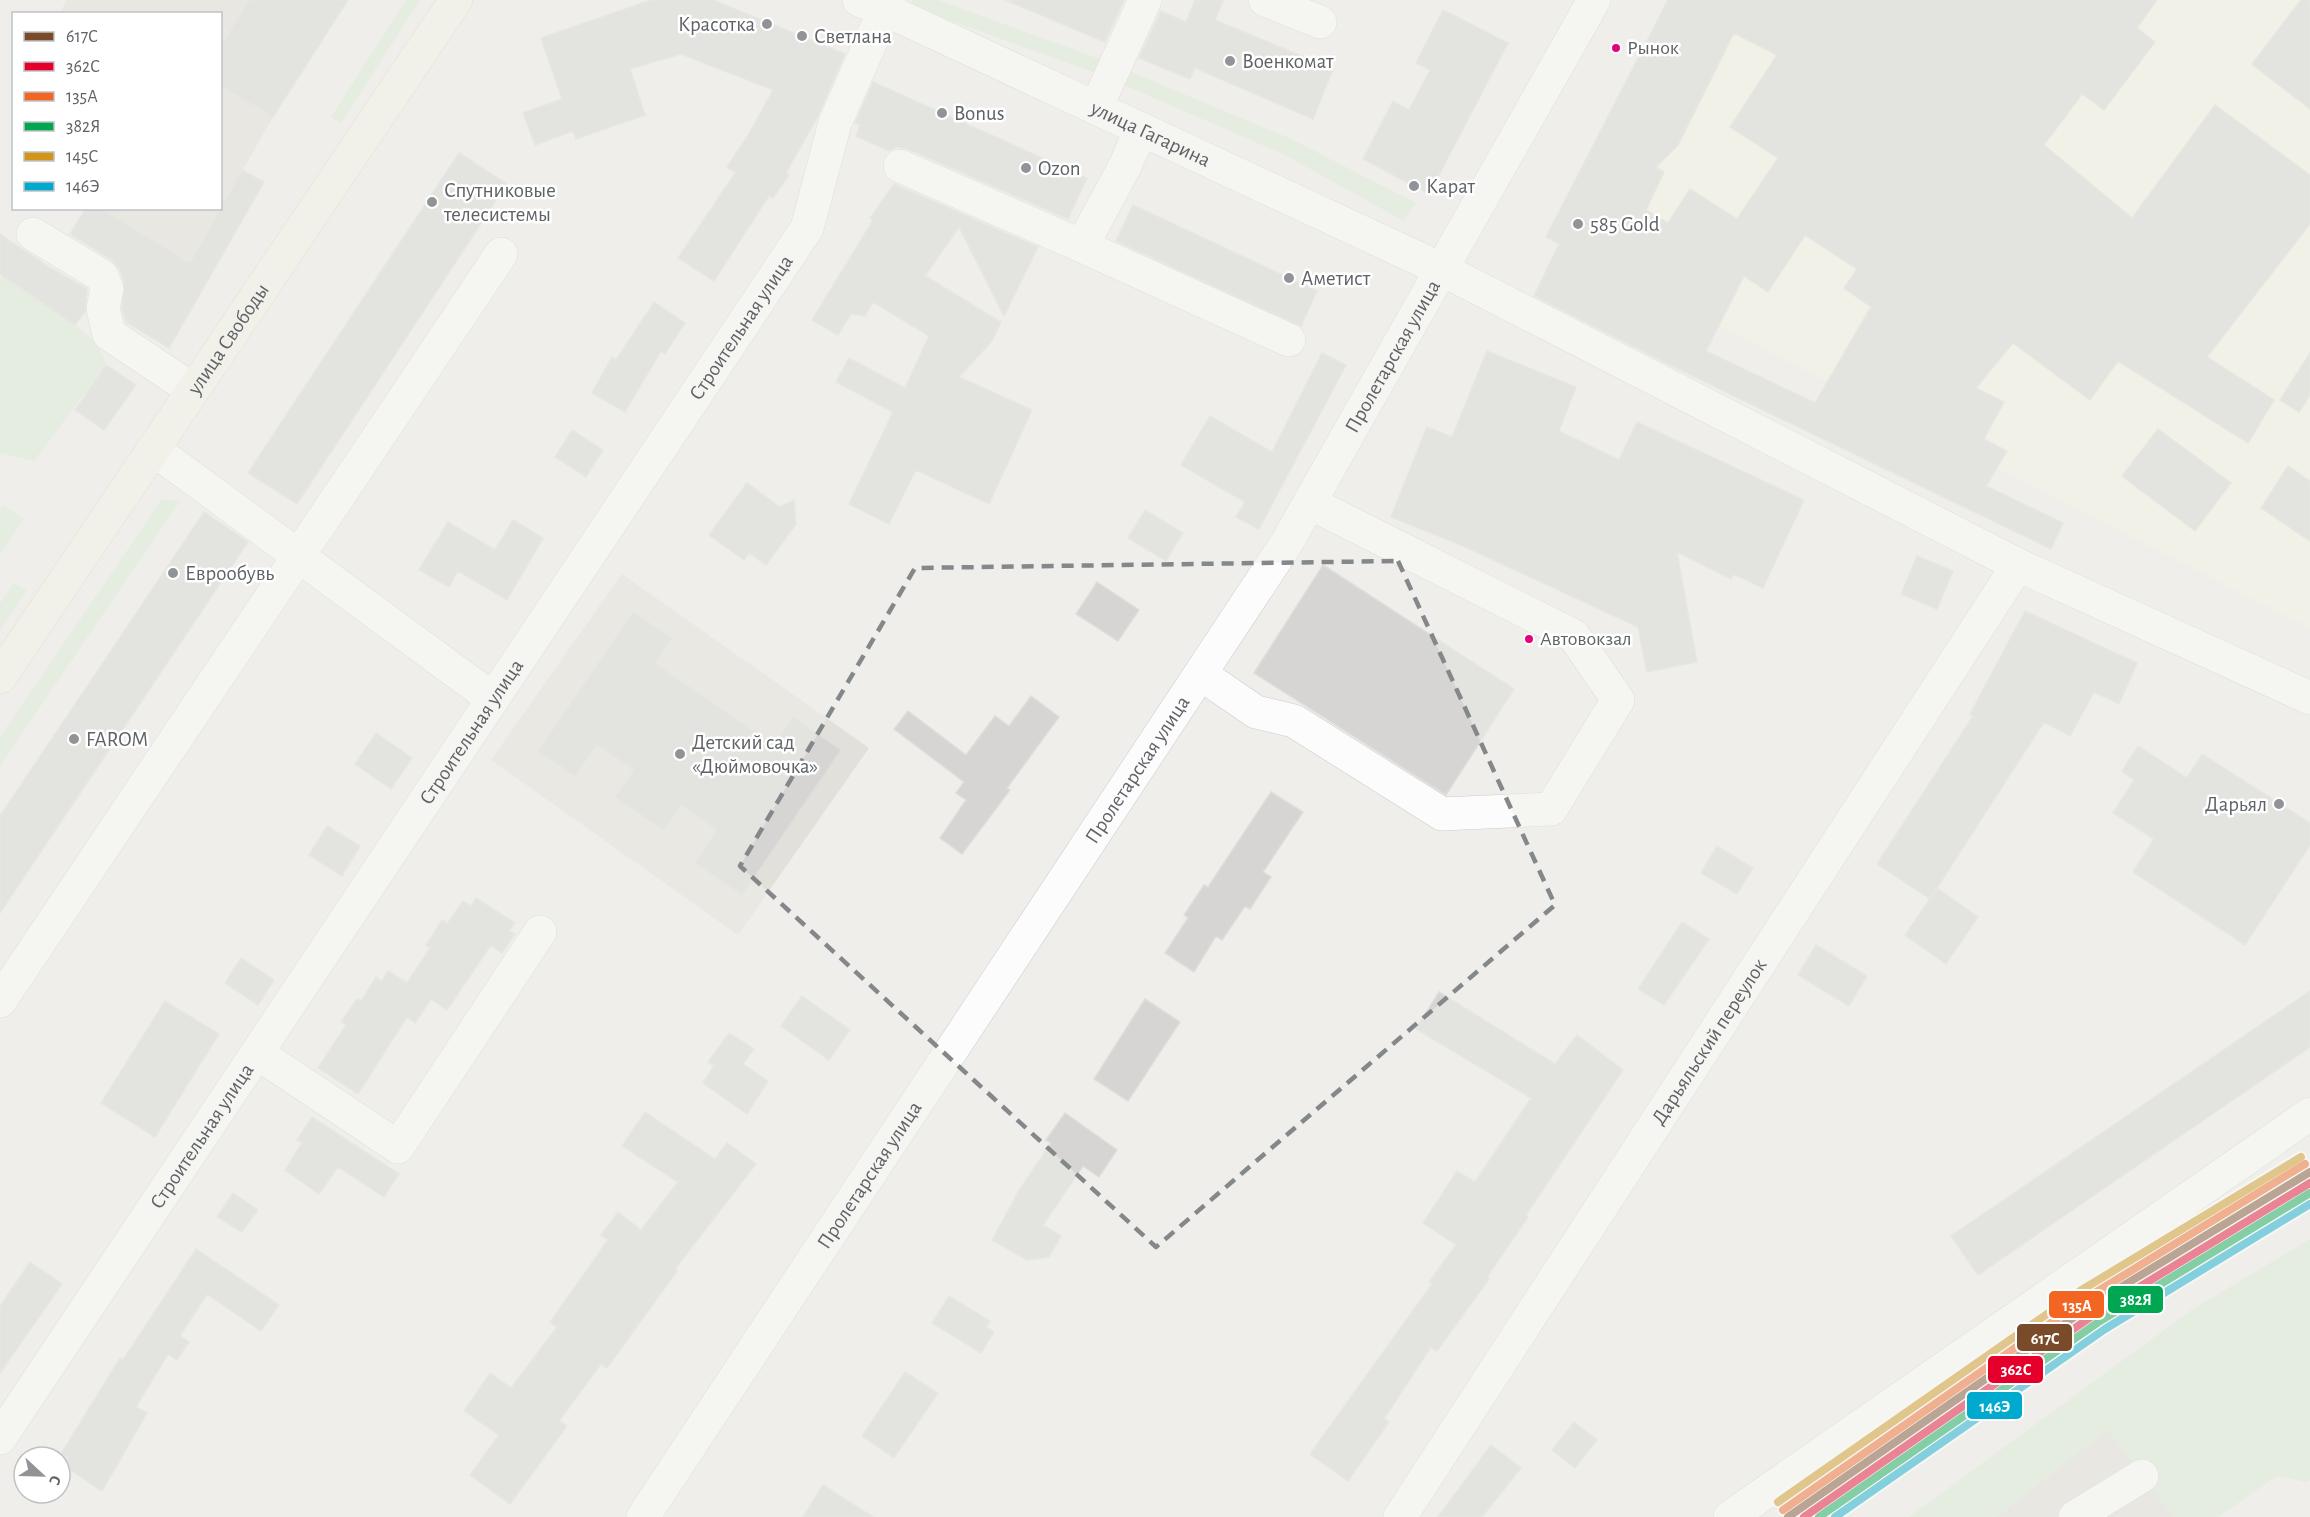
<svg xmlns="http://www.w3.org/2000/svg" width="2310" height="1517" viewBox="0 0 2310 1517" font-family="'Alegreya Sans',sans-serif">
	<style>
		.commercial { fill: #f7f3e4 }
		.industrial { fill: #dfddda }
		.education { fill: #e2e0da }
		.green { fill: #d8ebd6 }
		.building { fill: #d6d5d3; stroke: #deddd9; stroke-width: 1.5; fill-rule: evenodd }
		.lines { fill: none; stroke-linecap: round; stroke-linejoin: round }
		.minor-casing { stroke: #cbcccc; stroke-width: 34 }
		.major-casing { stroke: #d7ceb8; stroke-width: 34 }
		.minor { stroke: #fdfcfc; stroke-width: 33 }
		.major { stroke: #f4f2e9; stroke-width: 33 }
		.rail-1-casing { stroke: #fff; stroke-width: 12 }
		.rail-2-casing { stroke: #fff; stroke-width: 12 }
		.rail-3-casing { stroke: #fff; stroke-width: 12 }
		.rail-4-casing { stroke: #fff; stroke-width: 12 }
		.rail-5-casing { stroke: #fff; stroke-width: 12 }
		.rail-6-casing { stroke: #fff; stroke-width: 12 }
		.rail-1 { stroke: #7a4b2a; stroke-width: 8 }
		.rail-2 { stroke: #e4002b; stroke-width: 8 }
		.rail-3 { stroke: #f26522; stroke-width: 8 }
		.rail-4 { stroke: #00a651; stroke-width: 8 }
		.rail-5 { stroke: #d1951a; stroke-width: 8 }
		.rail-6 { stroke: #00a9ce; stroke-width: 8 }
		.marked { fill: none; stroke: #84888a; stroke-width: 4.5; stroke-dasharray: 12 8; stroke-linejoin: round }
		.poi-dot { fill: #919496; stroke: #fff; stroke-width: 2 }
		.bus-dot { fill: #e5007d; stroke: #fff; stroke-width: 2 }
		.labels { text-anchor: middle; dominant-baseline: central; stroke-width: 5; stroke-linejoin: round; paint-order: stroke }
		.bus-label { font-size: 20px; fill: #5f6368; stroke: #fff; text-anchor: start }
		.poi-label { font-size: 21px; fill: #5f6368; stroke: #fff; text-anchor: start }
		.street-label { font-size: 21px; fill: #5f6368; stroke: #fff }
		.line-badge { stroke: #fff; stroke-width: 2 }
		.badge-label { font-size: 16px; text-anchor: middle; font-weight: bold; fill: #fff }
	</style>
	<rect width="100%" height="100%" fill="#efeeea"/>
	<path class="commercial" d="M1668,0h642v628l-591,-302 -91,-43z"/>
	<path class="industrial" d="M67,0h281l-75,117 -52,91 -1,-194h-161z
		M100,208h120l-30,55z
		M2108,1429l66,88h-178z"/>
	<path class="education" d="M622,574l247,174 -131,187 -247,-175z"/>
	<path class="green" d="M406,0h14l-79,123 -10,-6z
		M912,0h26l167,61 184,77 127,65 -12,18 -121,-67 -182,-79 -191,-69z
		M2,275l73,50 23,19 8,21 -72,96 -34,-8v-174z
		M162,499l18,2 -180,265v-29z
		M3,505l21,14 -24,35v-44z
		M14,583l13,8 -27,39v-27z
		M2310,1239v241l-4,2 -29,-6 -59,41h-44l-66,-88 -112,88h-87l281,-206z"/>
	<path class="building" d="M249,0h99l-75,117 -53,-32v-38z
		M651,0h62l132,54 -27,62 -32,57 3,2 -16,23 -4,-2 -55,85 -36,-23 57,-85 -8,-6 23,-35 23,-42 -92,-36 -51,15 15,46 -69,24 -3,-8 -38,14 -12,-32 39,-14 -21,-61z
		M1005,0h119l-19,42z
		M1195,0h28l-8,20 118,49 -20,50 -118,-51 -5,11 -51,-21 22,-47 25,11z
		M1668,0h489l-20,28 18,14 -51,68 -22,-16 -38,51 88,73 83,-113 95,70v49l-103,133 67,43 -26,43 -130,-82 -28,39 -77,-57 -37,45 28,14 -20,37 23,12 -21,35 77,37 -12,26 -387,-187 -130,-66 25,-52 -13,-7zM1734,33l43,22 -47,72 48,31 -41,61 -47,-30 -22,34 -22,-13 18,-38 -8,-5 22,-22zM1805,235l52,34 -13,19 27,19 -56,96 -109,-52 38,-75 24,16z
		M2301,0h9v109l-58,-45z
		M1443,10l65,33 -79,151 -66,-35 30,-58 16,9 21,-40 -14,-7z
		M873,82l214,96 -19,41 -160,-70 -11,-2 -8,4 -33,-15 4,-11 -5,-2z
		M459,153l48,31 -210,320 -49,-31z
		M242,170l22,12 -95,166 -43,-26 -4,-13 2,-28 -5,-13 -7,-8 -42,-26 16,-26h14l90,55z
		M894,184l144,63 -34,69 -45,-89 -34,49 76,46 -9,19 -33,36 73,33 -43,94 -73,-34 -27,54 -40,-20 44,-92 -57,-30 13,-24 56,30 24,-52 -56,-34 -8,14 -14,-2 -13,21 -26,-15 61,-100 -3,-2z
		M1133,205l184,86 -16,35 -185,-85z
		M0,234l49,33 38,22 -2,23 -10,13 -75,-51z
		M654,302l31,21 -20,31 -4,-3 -36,61 -33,-19 20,-36 4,3z
		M1487,351l89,36 -17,44 60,29 18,-38 167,78 -41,88 -30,-14 -2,5 -54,-27 20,110 -50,10 -9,-45 -177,-82 -70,-28 36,-90 25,10z
		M1322,353l24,12 -87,164 -23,-12 9,-15 -64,-37 29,-49 62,36z
		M2310,353v42l-11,17 -19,-12z
		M106,365l30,20 -32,45 -29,-20z
		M2158,429l73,54 -36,48 -73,-55z
		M572,430l31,20 -17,27 -31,-20z
		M2288,466l22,15v60l-49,-33z
		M747,483l33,24 14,-7 2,24 -30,41 -17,-12 -5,7 -35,-25z
		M1145,510l38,23 -17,28 -38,-23z
		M204,512l44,30 -248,371v-97z
		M513,520l30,18 -36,62 -49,-29 -9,16 -30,-17 29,-48 47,28z
		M1917,556l36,15 -16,38 -36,-15z
		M1323,565l191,124 -68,106 -192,-122z
		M1097,582l42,28 -21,31 -42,-27z
		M2025,611l112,52 -18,41 -25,-12 -24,44 -26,-14 -114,177 -53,-35 96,-148 -3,-2z
		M633,612l39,26 -17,25 119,82 19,-28 48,33 -99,145 -47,-32 22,-33 -36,-25 -17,25 -49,-33 19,-27 -37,-25 -22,31 -37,-25z
		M1031,696l28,21 -52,71 3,2 -48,64 -22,-16 26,-38 -10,-7 8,-11 -70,-53 14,-18 58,44 29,-39 14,10z
		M376,733l36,25 -21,31 -36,-25z
		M2138,746l49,32 15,-24 108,69v22l-65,100 -112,-73 21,-33 -41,-26 21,-33 -12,-9z
		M1271,792l32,20 -40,60 8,5 -21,32 -5,-3 -23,34 -6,-4 -22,36 -29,-19 23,-35 -4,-3 20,-30 4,2z
		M327,826l33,20 -18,30 -33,-21z
		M1717,846l36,22 -16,26 -36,-21z
		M1937,888l41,29 -32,47 -41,-29z
		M476,898l39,25 -6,8 6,3 -13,19 -11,-8 -44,65 -16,-11 -16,24 -8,-6 -49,77 -40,-26 28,-43 -5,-3 16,-23 4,2 15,-24 6,4 6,-10 19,12 23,-35 -4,-3 16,-25 5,4 16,-23 8,5z
		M1682,922l27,17 -45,66 -26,-16z
		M1816,945l51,31 -18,30 -51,-31z
		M241,958l33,22 -16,25 -33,-22z
		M2310,991v56l-332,228 -27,-39z
		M1439,992l116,72 22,-29 46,35 -97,145 2,2 -41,60 2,2 -52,72 -6,-4 -47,72 5,3 -41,59 -38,-27 122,-170 -3,-2 27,-37 -33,-22 34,-52 18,11 56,-84 -115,-69z
		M802,996l48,34 -21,30 -48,-34z
		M1145,999l35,23 -52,79 -34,-22z
		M165,1001l54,33 -64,103 -54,-34z
		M729,1033l25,16 -11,15 25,17 -21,33 -44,-31 11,-17 -6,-4z
		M645,1112l70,47 12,-16 29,21 -81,105 2,2 -70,97 -6,-4 -42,57 8,5 -57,78 -40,-29 29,-40 -35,-24 26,-38 21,15 46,-61 -7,-5 58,-82 -7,-5 17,-23 23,18 37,-48 -56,-36z
		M1065,1113l52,37 -18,27 -16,-11 -40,59 18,11 -12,21 -22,3 -35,-20 28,-51 31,-46 -5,-3z
		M312,1117l87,57 -15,23 -46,-30 -19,27 -34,-24 17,-27 -5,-3z
		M233,1193l25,17 -16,22 -25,-15z
		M196,1249l83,56 -18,26 -54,-37 -27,42 9,6 -12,18 -9,-6 -32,53 11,6 -45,78 -39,-26 6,-8h-10l61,-99 3,2z
		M30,1262l32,22 -62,89v-67z
		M949,1296l41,25 -4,6 8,5 -13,21 -49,-30z
		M905,1372l33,21 -44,65 -32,-22z
		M1574,1422l23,18 -22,28 -23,-18z
		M1491,1445l30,23 -39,49h-44z
		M823,1485l50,32h-70z"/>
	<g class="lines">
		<defs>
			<g id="minor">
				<path id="s1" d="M859,0l27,10 557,260 575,295 292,133"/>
				<path d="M1265,0l55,22"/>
				<path d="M1096,108l49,-108"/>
				<path d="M900,166l182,80 43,-80 16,-37"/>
				<path d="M33,234l69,42 5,12 -4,21 6,25 84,56"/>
				<path d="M1082,246l207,94"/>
				<path d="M153,449l340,250"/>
				<path d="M1202,675l54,37 38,9 148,93 109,-5 67,-109 -44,-64 -264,-133"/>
				<path d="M0,1001l501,-747"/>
				<path d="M257,1053l141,94 142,-215"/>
				<path id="s2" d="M0,1438l807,-1210 28,-105 54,-123"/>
				<path id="s3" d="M643,1517l643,-973 308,-544"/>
				<path id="s4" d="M1400,1517l618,-952"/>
				<path d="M1730,1517l580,-403"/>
				<path d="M2075,1517l67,-41"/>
			</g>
			<g id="major">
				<path id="s5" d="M0,677l456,-677"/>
			</g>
		</defs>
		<use href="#minor" class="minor-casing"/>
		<use href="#major" class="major-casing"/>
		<use href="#minor" class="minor"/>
		<use href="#major" class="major"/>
		<defs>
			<path id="rail-1" d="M1788,1517l302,-211 220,-134"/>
			<path id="rail-2" d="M1804,1517l291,-203 215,-131"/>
			<path id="rail-3" d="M1783,1510l302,-211 220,-135"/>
			<path id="rail-4" d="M1819,1517l281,-196 210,-128"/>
			<path id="rail-5" d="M1778,1502l302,-211 221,-134"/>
			<path id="rail-6" d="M1835,1517l270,-188 205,-125"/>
		</defs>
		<use href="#rail-1" class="rail-1-casing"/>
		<use href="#rail-2" class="rail-2-casing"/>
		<use href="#rail-3" class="rail-3-casing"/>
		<use href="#rail-4" class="rail-4-casing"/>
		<use href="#rail-5" class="rail-5-casing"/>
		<use href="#rail-6" class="rail-6-casing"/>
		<use href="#rail-1" class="rail-1"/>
		<use href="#rail-2" class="rail-2"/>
		<use href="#rail-3" class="rail-3"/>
		<use href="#rail-4" class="rail-4"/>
		<use href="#rail-5" class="rail-5"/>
		<use href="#rail-6" class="rail-6"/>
	</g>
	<path d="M0 0H2310V1517H0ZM1398,561l157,344 -399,342 -416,-381 175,-298z" fill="#efeeea" fill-opacity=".55" fill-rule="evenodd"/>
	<path class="marked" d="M1398,561l157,344 -399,342 -416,-381 175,-298z"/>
	<g class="poi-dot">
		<circle cx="767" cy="24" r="6"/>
		<circle cx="802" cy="36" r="6"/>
		<circle cx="1230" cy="61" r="6"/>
		<circle cx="942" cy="113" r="6"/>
		<circle cx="1026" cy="168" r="6"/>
		<circle cx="1414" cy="186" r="6"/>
		<circle cx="432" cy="202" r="6"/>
		<circle cx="1578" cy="224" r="6"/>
		<circle cx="1289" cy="278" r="6"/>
		<circle cx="173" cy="573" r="6"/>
		<circle cx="74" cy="739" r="6"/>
		<circle cx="680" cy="754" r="6"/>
		<circle cx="2279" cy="804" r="6"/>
	</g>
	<g class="bus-dot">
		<circle cx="1616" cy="48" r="5"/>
		<circle cx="1529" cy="639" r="5"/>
	</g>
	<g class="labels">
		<g class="bus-label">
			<text x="1627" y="48">Рынок</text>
			<text x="1540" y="639">Автовокзал</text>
		</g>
		<g class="poi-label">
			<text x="755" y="24" text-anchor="end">Красотка</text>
			<text x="814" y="36">Светлана</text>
			<text x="1242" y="61">Военкомат</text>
			<text x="954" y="113">Bonus</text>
			<text x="1038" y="168">Ozon</text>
			<text x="1426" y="186">Карат</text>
			<text x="444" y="190">Спутниковые<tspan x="444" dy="24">телесистемы</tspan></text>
			<text x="1590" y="224">585 Gold</text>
			<text x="1301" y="278">Аметист</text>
			<text x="185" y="573">Еврообувь</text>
			<text x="86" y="739">FAROM</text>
			<text x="692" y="742">Детский сад<tspan x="692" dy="24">«Дюймовочка»</tspan></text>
			<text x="2267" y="804" text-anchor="end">Дарьял</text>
		</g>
		<g class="street-label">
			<text stroke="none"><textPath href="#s1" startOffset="321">улица Гагарина</textPath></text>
			<text stroke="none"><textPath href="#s2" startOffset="1335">Строительная улица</textPath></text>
			<text stroke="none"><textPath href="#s5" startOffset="408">улица Свободы</textPath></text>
			<text stroke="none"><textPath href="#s3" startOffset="1382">Пролетарская улица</textPath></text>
			<text stroke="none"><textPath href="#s2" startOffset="849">Строительная улица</textPath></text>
			<text stroke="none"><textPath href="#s3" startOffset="896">Пролетарская улица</textPath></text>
			<text stroke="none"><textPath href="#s4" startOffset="567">Дарьяльский переулок</textPath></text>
			<text stroke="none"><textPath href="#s2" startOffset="363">Строительная улица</textPath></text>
			<text stroke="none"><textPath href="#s3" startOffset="410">Пролетарская улица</textPath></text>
		</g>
	</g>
	<g class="line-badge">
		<rect x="2107" y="1285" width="57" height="29" rx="6" fill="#00a651"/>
		<rect x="2048" y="1290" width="57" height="29" rx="6" fill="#f26522"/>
		<rect x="2016" y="1323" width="57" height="29" rx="6" fill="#7a4b2a"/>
		<rect x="1987" y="1355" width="57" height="29" rx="6" fill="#e4002b"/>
		<rect x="1966" y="1391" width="57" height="29" rx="6" fill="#00a9ce"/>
	</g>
	<g class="badge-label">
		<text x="2136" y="1305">382Я</text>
		<text x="2077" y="1311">135А</text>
		<text x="2045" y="1344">617C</text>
		<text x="2016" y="1375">362С</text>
		<text x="1995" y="1412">146Э</text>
	</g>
	<rect x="12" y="12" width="210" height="198" fill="#ffffff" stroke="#bfc1c3" stroke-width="1.5"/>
	<rect x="24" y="32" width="30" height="9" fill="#7a4b2a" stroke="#bfc1c3" stroke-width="1.5"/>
	<text x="66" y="42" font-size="18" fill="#5f6368">617C</text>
	<rect x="24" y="62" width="30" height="9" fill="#e4002b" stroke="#bfc1c3" stroke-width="1.5"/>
	<text x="66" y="72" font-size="18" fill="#5f6368">362С</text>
	<rect x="24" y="92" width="30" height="9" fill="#f26522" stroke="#bfc1c3" stroke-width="1.5"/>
	<text x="66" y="102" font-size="18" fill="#5f6368">135А</text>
	<rect x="24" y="122" width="30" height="9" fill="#00a651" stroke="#bfc1c3" stroke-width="1.5"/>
	<text x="66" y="132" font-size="18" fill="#5f6368">382Я</text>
	<rect x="24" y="152" width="30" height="9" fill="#d1951a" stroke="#bfc1c3" stroke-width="1.5"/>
	<text x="66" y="162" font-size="18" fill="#5f6368">145С</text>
	<rect x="24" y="182" width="30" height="9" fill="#00a9ce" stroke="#bfc1c3" stroke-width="1.5"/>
	<text x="66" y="192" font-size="18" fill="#5f6368">146Э</text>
	<g transform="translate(42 1475) rotate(112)"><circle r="28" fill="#ffffff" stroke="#bfc1c3" stroke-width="1.5"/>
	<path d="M0-4.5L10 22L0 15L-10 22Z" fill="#919496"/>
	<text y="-9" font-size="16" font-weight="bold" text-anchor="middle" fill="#5f6368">С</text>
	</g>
</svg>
